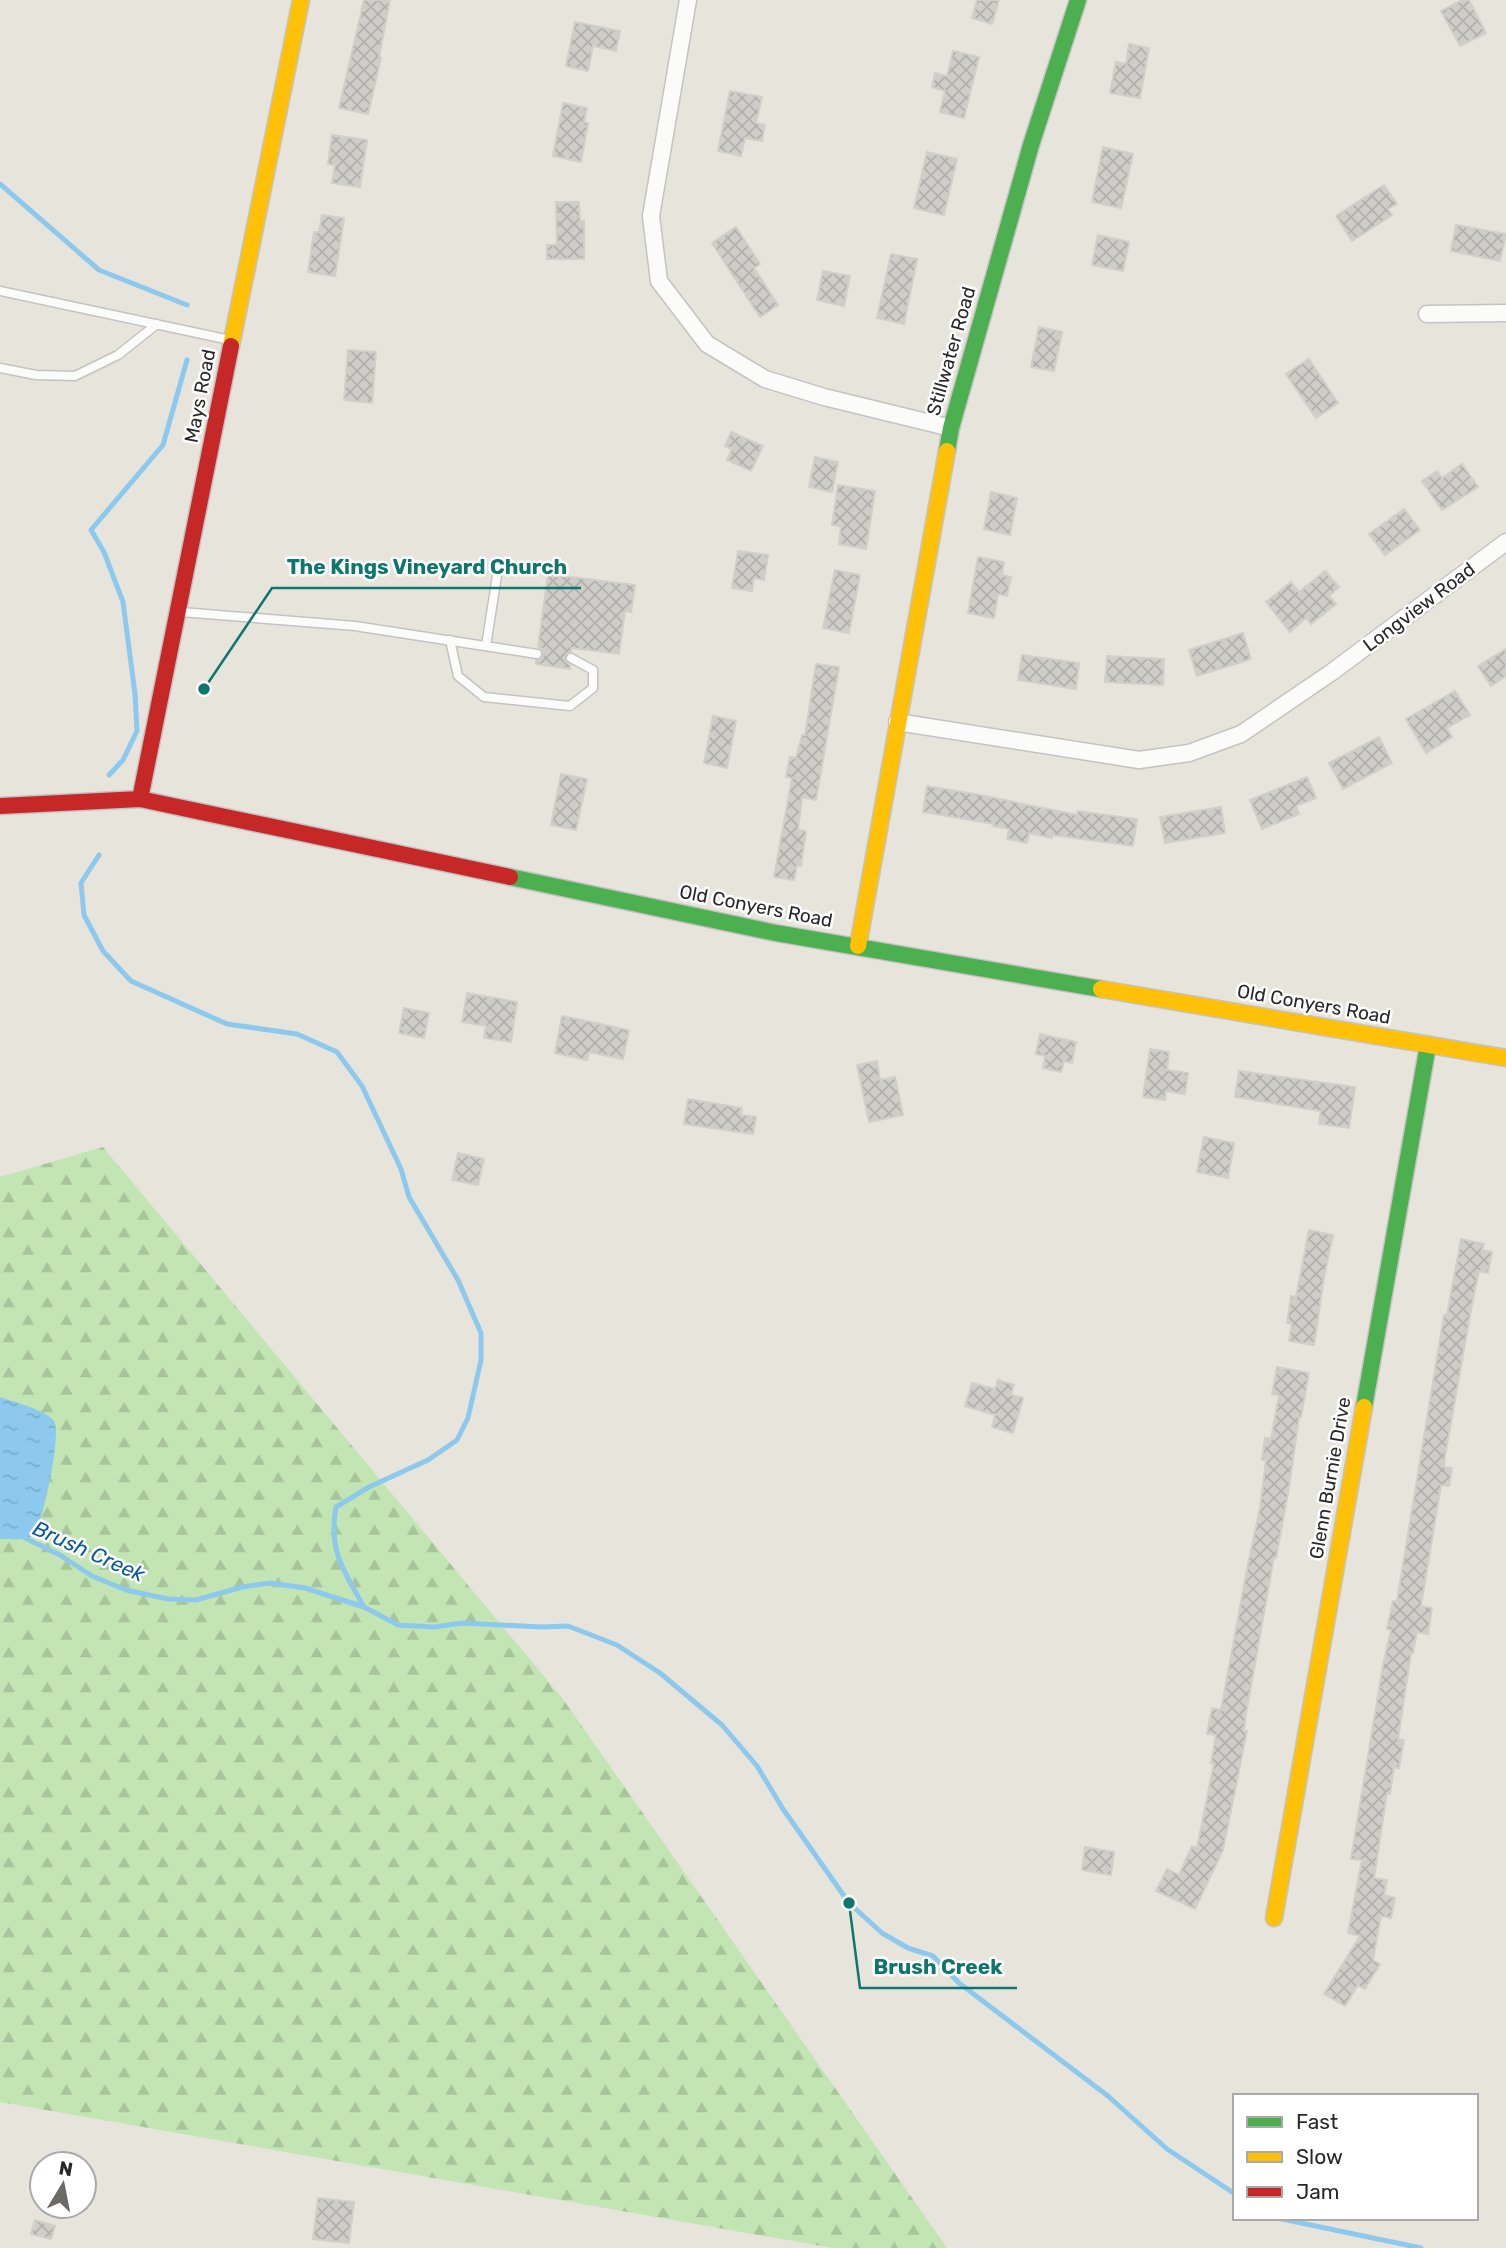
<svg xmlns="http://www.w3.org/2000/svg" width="1506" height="2248" viewBox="0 0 1506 2248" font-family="Rubik,sans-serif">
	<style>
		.forest { fill: url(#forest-firs) }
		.water { fill: url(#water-ripples) }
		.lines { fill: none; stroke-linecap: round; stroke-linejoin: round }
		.stream { stroke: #8cc9ed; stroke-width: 5 }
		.building { fill: url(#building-cross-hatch); stroke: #d2cfc8; stroke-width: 2 }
		.lane-casing { stroke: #c4c3c2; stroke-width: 11 }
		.street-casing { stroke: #c4c3c2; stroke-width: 19 }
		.fast-casing { stroke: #c4c3c2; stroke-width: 19 }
		.slow-casing { stroke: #c4c3c2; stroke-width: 19 }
		.jam-casing { stroke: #c4c3c2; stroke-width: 19 }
		.lane { stroke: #fbfbfa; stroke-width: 8 }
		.street { stroke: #fbfbfa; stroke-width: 16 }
		.fast { stroke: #4caf50; stroke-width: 16 }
		.slow { stroke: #ffc107; stroke-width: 16 }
		.jam { stroke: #c62828; stroke-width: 16 }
		.labels { text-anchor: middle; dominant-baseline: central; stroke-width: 5; stroke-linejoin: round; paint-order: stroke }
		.street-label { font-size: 19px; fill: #282828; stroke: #fff }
		.water-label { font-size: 21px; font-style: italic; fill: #07599d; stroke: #fff }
		.leader { fill: none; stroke: #0f766e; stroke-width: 2.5 }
		.callout-dot { fill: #0f766e; stroke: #fff; stroke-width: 2.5 }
		.callout-label { font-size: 21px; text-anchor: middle; font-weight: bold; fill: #0f766e; stroke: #fff; stroke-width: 5; stroke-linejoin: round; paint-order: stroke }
	</style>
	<defs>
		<pattern id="forest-firs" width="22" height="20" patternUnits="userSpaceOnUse" patternTransform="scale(1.75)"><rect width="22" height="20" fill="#c3e5b3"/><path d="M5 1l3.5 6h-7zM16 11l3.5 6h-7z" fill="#a8c49a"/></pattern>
		<pattern id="water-ripples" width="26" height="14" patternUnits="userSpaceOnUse" patternTransform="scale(1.75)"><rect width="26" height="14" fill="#8cc9ed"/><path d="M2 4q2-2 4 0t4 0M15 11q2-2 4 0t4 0" fill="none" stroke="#79adcb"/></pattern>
		<pattern id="building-cross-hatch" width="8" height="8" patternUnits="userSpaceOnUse" patternTransform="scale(1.75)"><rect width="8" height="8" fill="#cfcdc8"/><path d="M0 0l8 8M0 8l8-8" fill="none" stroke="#b2b0ac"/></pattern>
	</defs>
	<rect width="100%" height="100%" fill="#e7e4dc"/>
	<path class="forest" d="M103,1147l460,552 384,549h-114l-833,-146v-925z"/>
	<path class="water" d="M0,1397c14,5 46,13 54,24 8,10 -11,107 -22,115 -8,5 -22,3 -32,3z"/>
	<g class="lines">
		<path class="stream" d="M0,184l99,86 88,35
			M109,775l14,-15 14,-29 -2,-37 -12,-92 -19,-50 -13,-22 72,-85 24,-85
			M99,855l-18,28 3,32 19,36 28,30 96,43 70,10 40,18 25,34 39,83 8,28 49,83 23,53v27l-13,58 -11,22 -29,20 -59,27 -33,20c-8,44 8,64 28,100
			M23,1537l37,18 32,21 34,14 42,9 28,1 46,-13 28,-4 35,5 59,19 34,18 36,2 28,-4 79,4 27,-1 49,19 43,28 62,52 35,41 26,43 66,94 33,30 26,15 25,8 26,27 149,113 59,53 68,45
			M1277,2218l144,30"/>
	</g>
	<path class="building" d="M364,0h26l-11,57 2,1 -13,56 -29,-6z
		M977,0h22l-7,24 -20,-6z
		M1462,0h7l17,33 -26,13 -19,-35z
		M575,22l45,9 -4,20 -23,-5 -5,25 -22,-5z
		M1129,44l20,4 -9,50 -30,-5 6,-31 10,2z
		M953,51l26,6 -15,61 -24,-6 5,-21 -13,-4 3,-14 12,3z
		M730,91l32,6 -6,26 9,2 -3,16 -17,-3 -4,18 -23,-5z
		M563,103l24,5 -3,14 4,1 -7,39 -28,-6z
		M332,135l35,5 -7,47 -28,-4 3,-18 -7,-1z
		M1103,147l30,7 -12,54 -29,-6z
		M927,152l30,7 -13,56 -30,-7z
		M1384,185l13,19 -9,5 4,6 -40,26 -16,-25z
		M556,202h23l1,19h4v38h-37v-14h10z
		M322,215l22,3 -9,58 -27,-4 6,-40h5z
		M1456,225l50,9 -6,27 -49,-10z
		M736,227l24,37 -6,4 24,37 -18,12 -48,-74z
		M1098,235l31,7 -6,29 -31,-6z
		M891,254l26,5 -13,65 -27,-6z
		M823,271l27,5 -6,30 -27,-6z
		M1039,327l23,5 -8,39 -23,-4z
		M348,350l28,2 -4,51 -28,-3z
		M1309,359l29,44 -22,15 -30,-44z
		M731,432l32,14 -12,25 -24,-11 5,-11 -7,-3z
		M815,457l23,5 -6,30 -23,-5z
		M1462,464l16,23 -36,23 -20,-29 15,-10 5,7z
		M838,485l37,6 -9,58 -27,-5 2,-17 -9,-2z
		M991,492l26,6 -7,37 -26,-6z
		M1404,509l16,21 -35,25 -16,-21z
		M738,551l30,4 -4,25 -10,-2 -2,13 -20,-3z
		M978,557l26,5 -2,13 9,2 -4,19 -9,-2 -4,24 -26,-5z
		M835,570l25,5 -11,58 -26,-5z
		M1325,571l14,16 -10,9 7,8 -25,20 -5,-6 -16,14 -24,-30 25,-20 8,10z
		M548,574l87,11 -4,27 -6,-1 -6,43 -48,-6v4l-4,1 -2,4 1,5 4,3v4l-34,-5v-4l6,-1 1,-5 -1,-5 -4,-2z
		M1243,633l8,26 -54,17 -8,-26z
		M1506,649v27l-15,10 -13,-20z
		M1022,655l57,8 -3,26 -58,-9z
		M1107,656l57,3 -1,26 -58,-3z
		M816,664l23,3 -23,133 -14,-3 -4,33 8,1 -5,35 -4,-1 -3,15 -20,-3 18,-99 -6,-1 4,-20 6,1 6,-23h3z
		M1455,691l15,24 -23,13 5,9 -26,16 -20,-34z
		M713,716l23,5 -9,47 -23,-5z
		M1379,737l13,26 -49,26 -14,-26z
		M561,774l26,5 -11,51 -25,-5z
		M1307,777l9,21 -20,8 3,8 -37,15 -12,-29z
		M927,786l53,9 97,20 1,-4 59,8 -4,27 -81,-11v3l-23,-5 -2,10 -20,-4 2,-10 -16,-3 1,-2 -71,-12z
		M1221,807l4,26 -60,10 -5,-26z
		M467,993l50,9 -6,40 -27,-4 2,-12 -24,-4z
		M404,1008l25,5 -5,25 -25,-5z
		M562,1016l67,14 -6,29 -34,-7 -2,8 -32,-7z
		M1040,1034l36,8 -4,21 -8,-2 -3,11 -18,-4 2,-12 -9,-2z
		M1150,1049l19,3 -2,18 21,3 -3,21 -19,-3 -1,9 -22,-3z
		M877,1061l3,19 15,-3 8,38 -34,7 -12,-57z
		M1239,1071l116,16 -6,41 -30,-4 2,-13 -86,-14z
		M688,1099l54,9 -1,7 15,2 -3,17 -69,-10z
		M1204,1137l30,6 -6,35 -31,-6z
		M458,1153l26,6 -6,26 -26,-5z
		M1309,1230l24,5 -9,42 -10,68 -25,-4 3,-17 -5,-1 4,-27 5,1z
		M1461,1239l23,5 -2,6 10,2 -4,21 -9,-2 -6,28 -28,157 -1,11 8,1 -3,18 -8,-1 -20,121 11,2 -4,26 -11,-2 -4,21h-2l-13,86 6,1 -5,28 -5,-1 -4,27 -3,-1 -13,85 13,2 -3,15 11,3 -4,20 -10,-2 -8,44 7,4 -15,25 -7,-4 -13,21 -21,-12 36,-58 -12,-3 14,-73 -11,-1 32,-194 8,-35 -4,-1 6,-28h4l47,-286h3z
		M1277,1367l32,6 -8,44h-2l-10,71 -13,70 -2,-1 -28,157 -2,16 3,1 -24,119 -28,59 -39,-18 11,-22 12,6 13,-29 5,2 17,-85h-3l5,-28 -9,-1 5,-26 9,2 26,-141 13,-61 6,-48h-4l3,-22 6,1 8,-44 -7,-1z
		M998,1380l16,5 -3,10 12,3 -10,35 -21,-6 3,-12 -30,-9 7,-23 23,6z
		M1085,1847l29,5 -3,23 -29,-5z
		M318,2198l36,4 -5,41 -36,-4z
		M35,2220l20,6 -4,13 -20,-5z"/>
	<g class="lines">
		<defs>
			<path id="lane" d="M0,291l230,49
				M0,368l36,7 39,1 43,-21 39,-31
				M181,612l174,14 182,28
				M450,640l8,36 26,21 86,9 23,-18v-18l-22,-12
				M486,646l12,-77"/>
			<path id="street" d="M688,0l-37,216 8,65 48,63 58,35 59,18 127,31
				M1427,314l79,-1
				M897,722l242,38 50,-7 52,-19 91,-62 174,-130"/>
			<path id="fast" d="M947,451l4,-23 80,-283 47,-145
				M510,877l266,56 325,56
				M1364,1407l64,-362"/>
			<path id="slow" d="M231,346l70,-346
				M858,946l89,-495
				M1101,989l405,69
				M1274,1918l90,-511"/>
			<path id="jam" d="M140,799l91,-453
				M0,806l140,-7 370,78"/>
		</defs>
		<use href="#lane" class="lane-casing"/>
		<use href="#street" class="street-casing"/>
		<use href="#fast" class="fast-casing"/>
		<use href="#slow" class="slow-casing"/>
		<use href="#jam" class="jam-casing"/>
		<use href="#lane" class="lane"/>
		<use href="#street" class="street"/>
		<use href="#fast" class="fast"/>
		<use href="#slow" class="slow"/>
		<use href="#jam" class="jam"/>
	</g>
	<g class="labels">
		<g class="street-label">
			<text transform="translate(951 351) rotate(-74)">Stillwater Road</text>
			<text transform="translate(200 396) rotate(-79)">Mays Road</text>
			<text transform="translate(1419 607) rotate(-37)">Longview Road</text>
			<text transform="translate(756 906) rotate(11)">Old Conyers Road</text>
			<text transform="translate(1314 1004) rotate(10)">Old Conyers Road</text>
			<text transform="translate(1330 1478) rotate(-80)">Glenn Burnie Drive</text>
		</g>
		<g class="water-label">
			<text transform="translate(89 1551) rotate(24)">Brush Creek</text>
		</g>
	</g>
	<path class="leader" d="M204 689L272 588H581M849 1903L860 1988H1017"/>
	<g class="callout-dot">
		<circle cx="204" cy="689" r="7"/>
		<circle cx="849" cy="1903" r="7"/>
	</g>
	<g class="callout-label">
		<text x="427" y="574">The Kings Vineyard Church</text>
		<text x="938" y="1974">Brush Creek</text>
	</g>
	<rect x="1233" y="2094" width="245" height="126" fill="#ffffff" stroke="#a9a9a9" stroke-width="2"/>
	<rect x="1247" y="2117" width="35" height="10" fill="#4caf50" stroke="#a9a9a9" stroke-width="2"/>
	<text x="1296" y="2129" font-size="21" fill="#282828">Fast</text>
	<rect x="1247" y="2152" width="35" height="10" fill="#ffc107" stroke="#a9a9a9" stroke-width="2"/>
	<text x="1296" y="2164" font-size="21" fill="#282828">Slow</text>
	<rect x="1247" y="2187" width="35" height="10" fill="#c62828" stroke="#a9a9a9" stroke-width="2"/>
	<text x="1296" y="2199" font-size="21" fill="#282828">Jam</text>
	<g transform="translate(63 2185) rotate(10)"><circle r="33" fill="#ffffff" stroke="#a9a9a9" stroke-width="2"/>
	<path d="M0-5L12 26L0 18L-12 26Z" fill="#6b6a67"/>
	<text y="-10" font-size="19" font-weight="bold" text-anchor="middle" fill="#282828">N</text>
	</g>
</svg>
